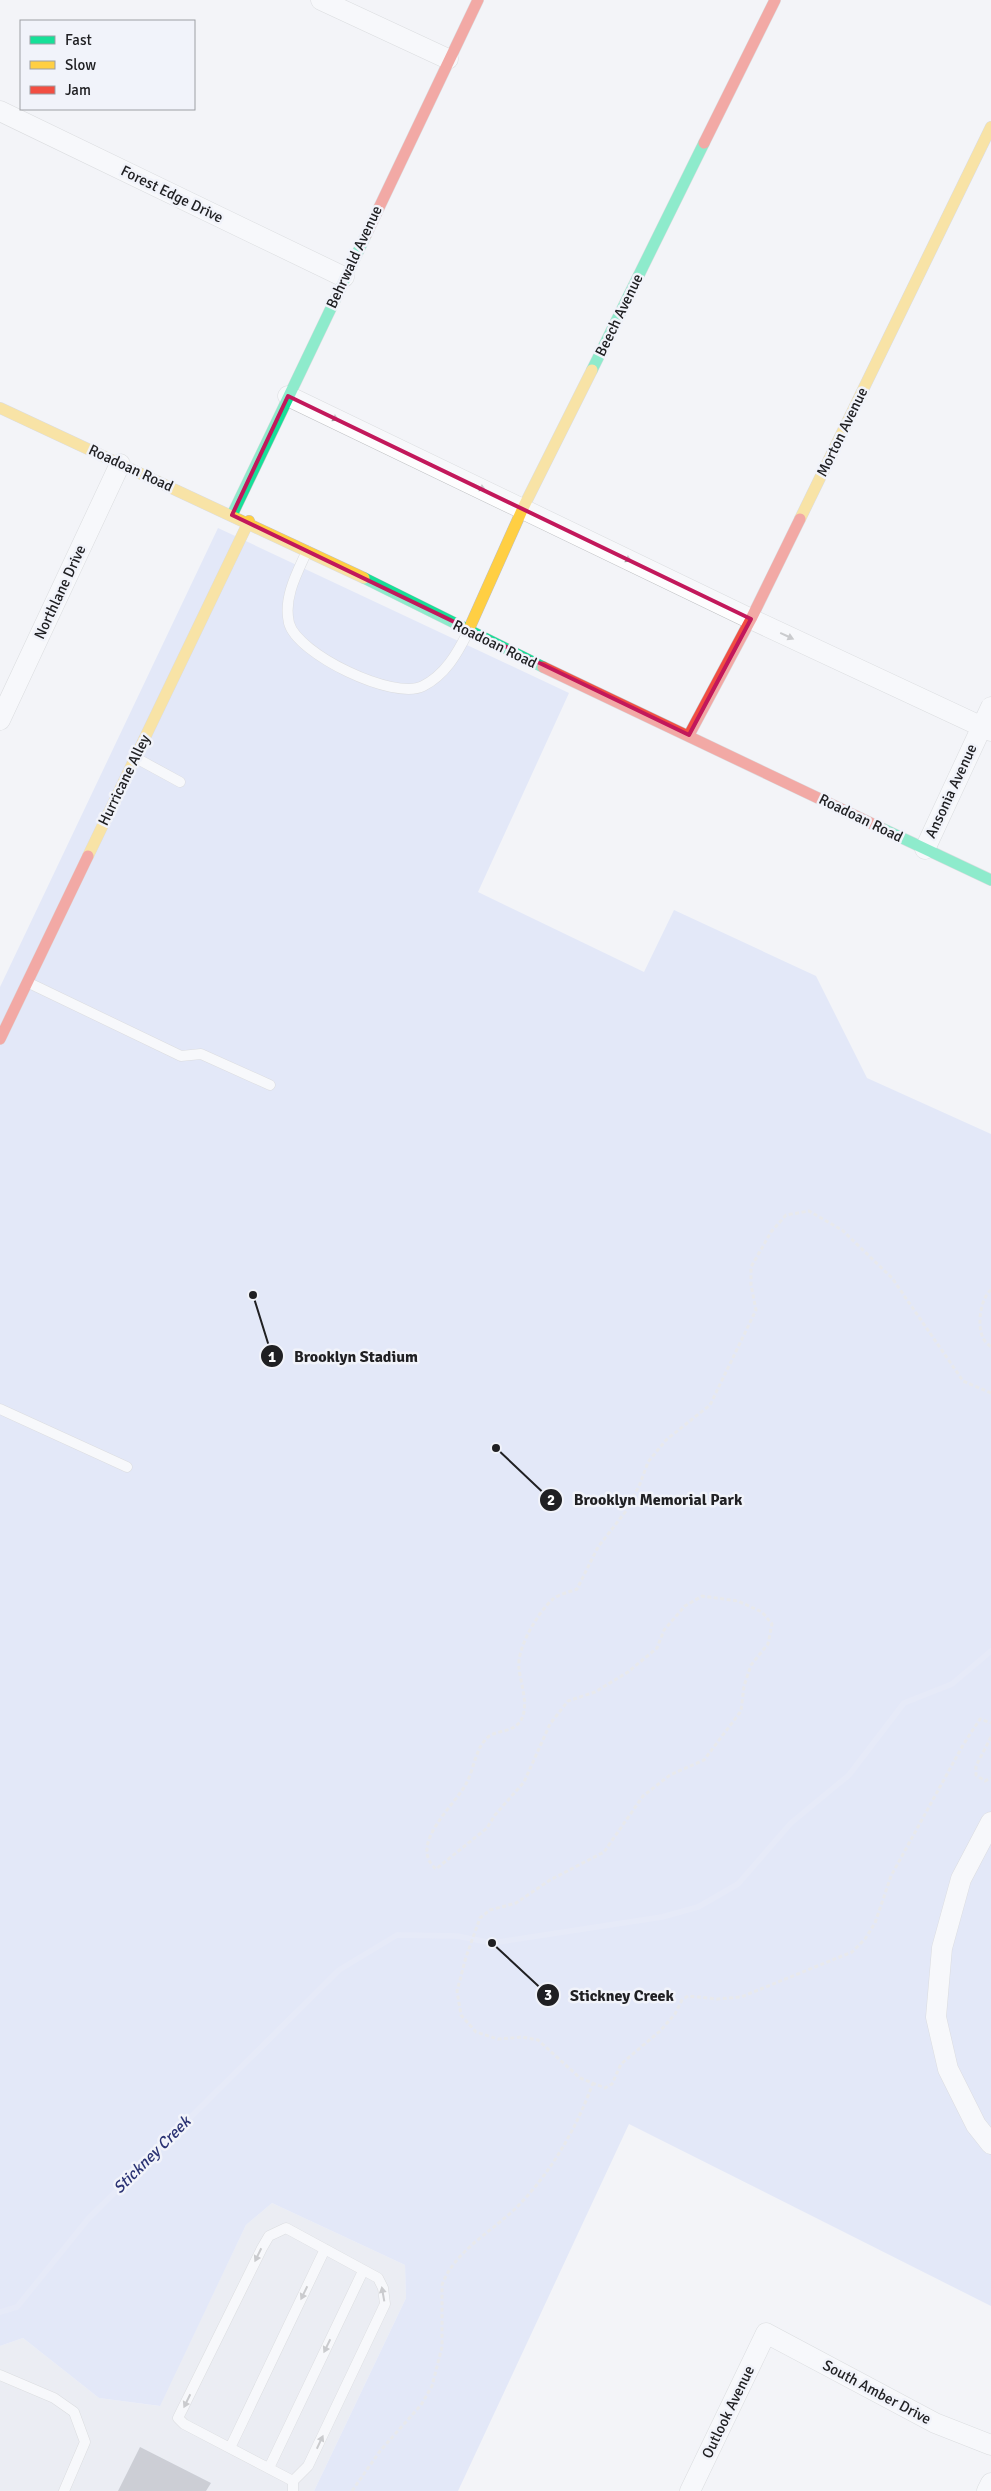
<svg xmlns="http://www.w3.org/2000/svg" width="991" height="2491" viewBox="0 0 991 2491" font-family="Signika,sans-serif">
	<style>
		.built { fill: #e2e5ee }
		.green { fill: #d1d9f9 }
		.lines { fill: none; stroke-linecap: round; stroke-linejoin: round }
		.stream { stroke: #d8def8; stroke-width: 5.5 }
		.building { fill: #9da0ab }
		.lane-casing { stroke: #bfc0c3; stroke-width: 11 }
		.street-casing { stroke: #bfc0c3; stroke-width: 21 }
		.fast-casing { stroke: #bfc0c3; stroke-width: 12 }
		.slow-casing { stroke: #bfc0c3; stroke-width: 12 }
		.jam-casing { stroke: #bfc0c3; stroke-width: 12 }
		.path { stroke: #dcdcde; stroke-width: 3; stroke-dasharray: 4 2.5; stroke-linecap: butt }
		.lane { stroke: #fdfdfe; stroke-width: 10 }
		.street { stroke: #fdfdfe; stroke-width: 20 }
		.fast { stroke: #16e098; stroke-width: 11 }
		.slow { stroke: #ffcf43; stroke-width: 11 }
		.jam { stroke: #f24e42; stroke-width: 11 }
		.oneway { fill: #9a9a9b }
		.marked { fill: none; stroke: #c2185b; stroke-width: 4; stroke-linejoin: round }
		.labels { text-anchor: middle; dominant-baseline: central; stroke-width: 5; stroke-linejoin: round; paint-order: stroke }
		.street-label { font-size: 15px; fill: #202023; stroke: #f1f3fa }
		.water-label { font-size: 16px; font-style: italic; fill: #2a3273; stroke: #f1f3fa }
		.leader { fill: none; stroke: #202023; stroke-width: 2 }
		.callout-dot { fill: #202023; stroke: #f1f3fa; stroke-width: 2 }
		.mark-label { font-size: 15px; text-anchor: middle; font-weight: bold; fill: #fff }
		.callout-label { font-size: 16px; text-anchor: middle; font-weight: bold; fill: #202023; stroke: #f1f3fa; stroke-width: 5; stroke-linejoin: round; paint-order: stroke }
	</style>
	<rect width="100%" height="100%" fill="#f3f4f8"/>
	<path class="built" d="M272,2203l133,62 1,33 -92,193h-314v-145l23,-8 76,60 60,8 87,-181z"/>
	<path class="green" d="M218,528l351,165 -91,199 166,80 30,-62 142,66 51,102 124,56v1172l-362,-182 -171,367h-144l92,-193 -1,-33 -133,-62 -26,22 -86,181 -61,-8 -76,-60 -23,8v-1359z"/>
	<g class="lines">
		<path class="stream" d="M0,2312l17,-5 71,-88 251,-249 58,-35 60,1 35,7 170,-26 36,-10 40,-23 53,-61 58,-48 55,-72 48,-19 39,-33"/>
	</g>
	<path class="building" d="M140,2447l71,36 -5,8h-88z"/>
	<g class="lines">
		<defs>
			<path id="lane" d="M307,551c-10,22 -24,47 -18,72 8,31 105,78 134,63 22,-11 34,-32 45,-54
				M136,758l44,24
				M29,983l152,73 20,-2 69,31
				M0,1409l127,58
				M0,2375l54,23 20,14 11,30 -21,49
				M230,2448l95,-199
				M269,2468l94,-197
				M293,2481l-109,-57 -6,-6 84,-170 7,-12 17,-8 92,50 5,10 2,16 -77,162 -15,15v10"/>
			<path id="street" d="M321,0l127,59
				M0,111l344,166
				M288,396l463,223 240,112
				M0,720l120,-256
				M925,849l66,-142
				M991,1822l-30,57 -19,69 -6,69 12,52 28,56 15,19
				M690,2491l76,-158 169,90 56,22
				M987,2491l4,-8"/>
			<path id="fast" d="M592,370l112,-227
				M232,515l134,-280
				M364,578l179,89
				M881,828l110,52"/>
			<path id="slow" d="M0,408l364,170
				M800,519l191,-392
				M468,631l55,-123 69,-138
				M88,856l161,-335"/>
			<path id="jam" d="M704,143l71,-143
				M366,235l112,-235
				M543,667l338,161
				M689,735l62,-116 49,-100
				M0,1039l88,-183"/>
		</defs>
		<use href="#lane" class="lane-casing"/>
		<use href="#street" class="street-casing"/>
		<use href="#fast" class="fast-casing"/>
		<use href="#slow" class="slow-casing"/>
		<use href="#jam" class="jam-casing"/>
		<path class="path" d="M991,1290c-11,9 -14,35 -8,48 1,3 6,7 8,9
			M991,1393l-28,-12 -71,-103 -50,-48 -33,-19 -23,4 -15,17 -20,35v18l5,25 -46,95 -44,35 -18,22 -8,22 -14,27 -28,36 -21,42c-7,3 -18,5 -24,10 -15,13 -37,50 -34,70 2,16 12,42 -1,55 -9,9 -23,6 -31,14 -11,10 -13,30 -20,44 -11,23 -60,62 -31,87l51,-41 8,-13 29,-33 26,-58 18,-23 27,-9 33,-20 29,-24 7,-18 21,-24 17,-10 36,5 24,11 10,12 -4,20 -17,21 -7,21 -3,25 -37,49 -34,15 -27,21 -39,56 -54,28 -34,23 -26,7 -10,8 -14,39 -9,34 4,24 15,17 22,7 24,-2 16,3 42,38 25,10 7,-4 9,-20 39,-33 15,-17 7,-14 6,-4 29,3 24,-2 111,-45 13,-13 10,-16 16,-47 72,-131 17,-26 11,4
			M991,1737l-15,29v9l9,6 6,-3
			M352,2491l28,-40 41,-46 11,-19 10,-39v-62c12,-34 51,-54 76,-79 34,-35 58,-77 75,-123"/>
		<use href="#lane" class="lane"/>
		<use href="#street" class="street"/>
		<use href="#fast" class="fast"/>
		<use href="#slow" class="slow"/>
		<use href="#jam" class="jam"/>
	</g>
	<defs><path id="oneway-solid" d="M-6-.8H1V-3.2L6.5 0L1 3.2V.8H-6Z" transform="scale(1.25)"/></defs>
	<g class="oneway">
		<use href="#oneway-solid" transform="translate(332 417) rotate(26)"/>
		<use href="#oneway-solid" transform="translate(479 487) rotate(26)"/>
		<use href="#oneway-solid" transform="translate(625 558) rotate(26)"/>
		<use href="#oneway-solid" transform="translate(787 636) rotate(25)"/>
		<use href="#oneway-solid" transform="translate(258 2255) rotate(116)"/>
		<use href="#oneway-solid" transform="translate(304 2293) rotate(116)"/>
		<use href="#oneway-solid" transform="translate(383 2294) rotate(-100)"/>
		<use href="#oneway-solid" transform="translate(327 2346) rotate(116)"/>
		<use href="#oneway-solid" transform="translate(187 2401) rotate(116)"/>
		<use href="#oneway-solid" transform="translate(320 2442) rotate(-65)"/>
	</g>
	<path d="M0 0H991V2491H0ZM288,396l463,223 -62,116 -457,-220z" fill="#f3f4f8" fill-opacity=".55" fill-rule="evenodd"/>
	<path class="marked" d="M288,396l463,223 -62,116 -457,-220z"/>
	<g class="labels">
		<g class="street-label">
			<text transform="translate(172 194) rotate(26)">Forest Edge Drive</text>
			<text transform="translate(354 257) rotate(-65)">Behrwald Avenue</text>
			<text transform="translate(619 315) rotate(-64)">Beech Avenue</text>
			<text transform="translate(842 432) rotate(-64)">Morton Avenue</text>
			<text transform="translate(131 468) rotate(25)">Roadoan Road</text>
			<text transform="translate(60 592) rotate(-65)">Northlane Drive</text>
			<text transform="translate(495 644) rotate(26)">Roadoan Road</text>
			<text transform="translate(124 780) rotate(-64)">Hurricane Alley</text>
			<text transform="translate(951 791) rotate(-65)">Ansonia Avenue</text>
			<text transform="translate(861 818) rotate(26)">Roadoan Road</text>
			<text transform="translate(877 2392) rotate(28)">South Amber Drive</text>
			<text transform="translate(728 2412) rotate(-64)">Outlook Avenue</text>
		</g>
		<g class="water-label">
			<text transform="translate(152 2155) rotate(-45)">Stickney Creek</text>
		</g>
	</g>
	<path class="leader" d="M253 1295L272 1356M496 1448L551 1500M492 1943L548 1995"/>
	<g class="callout-dot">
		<circle cx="253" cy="1295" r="5"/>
		<circle cx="496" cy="1448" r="5"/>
		<circle cx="492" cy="1943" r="5"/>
		<circle cx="272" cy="1356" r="12"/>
		<circle cx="551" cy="1500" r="12"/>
		<circle cx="548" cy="1995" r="12"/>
	</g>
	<g class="mark-label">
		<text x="272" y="1362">1</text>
		<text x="551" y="1505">2</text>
		<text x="548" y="2000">3</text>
	</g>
	<g class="callout-label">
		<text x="356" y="1362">Brooklyn Stadium</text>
		<text x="658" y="1505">Brooklyn Memorial Park</text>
		<text x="622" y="2001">Stickney Creek</text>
	</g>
	<rect x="20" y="20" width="175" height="90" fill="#f1f3fa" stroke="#9d9fa4"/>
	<rect x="30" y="36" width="25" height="8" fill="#16e098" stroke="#9d9fa4"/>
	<text x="65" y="45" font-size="15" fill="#202023">Fast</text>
	<rect x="30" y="61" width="25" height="8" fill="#ffcf43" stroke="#9d9fa4"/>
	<text x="65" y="70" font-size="15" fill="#202023">Slow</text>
	<rect x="30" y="86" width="25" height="8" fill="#f24e42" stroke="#9d9fa4"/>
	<text x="65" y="95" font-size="15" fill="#202023">Jam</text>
</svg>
